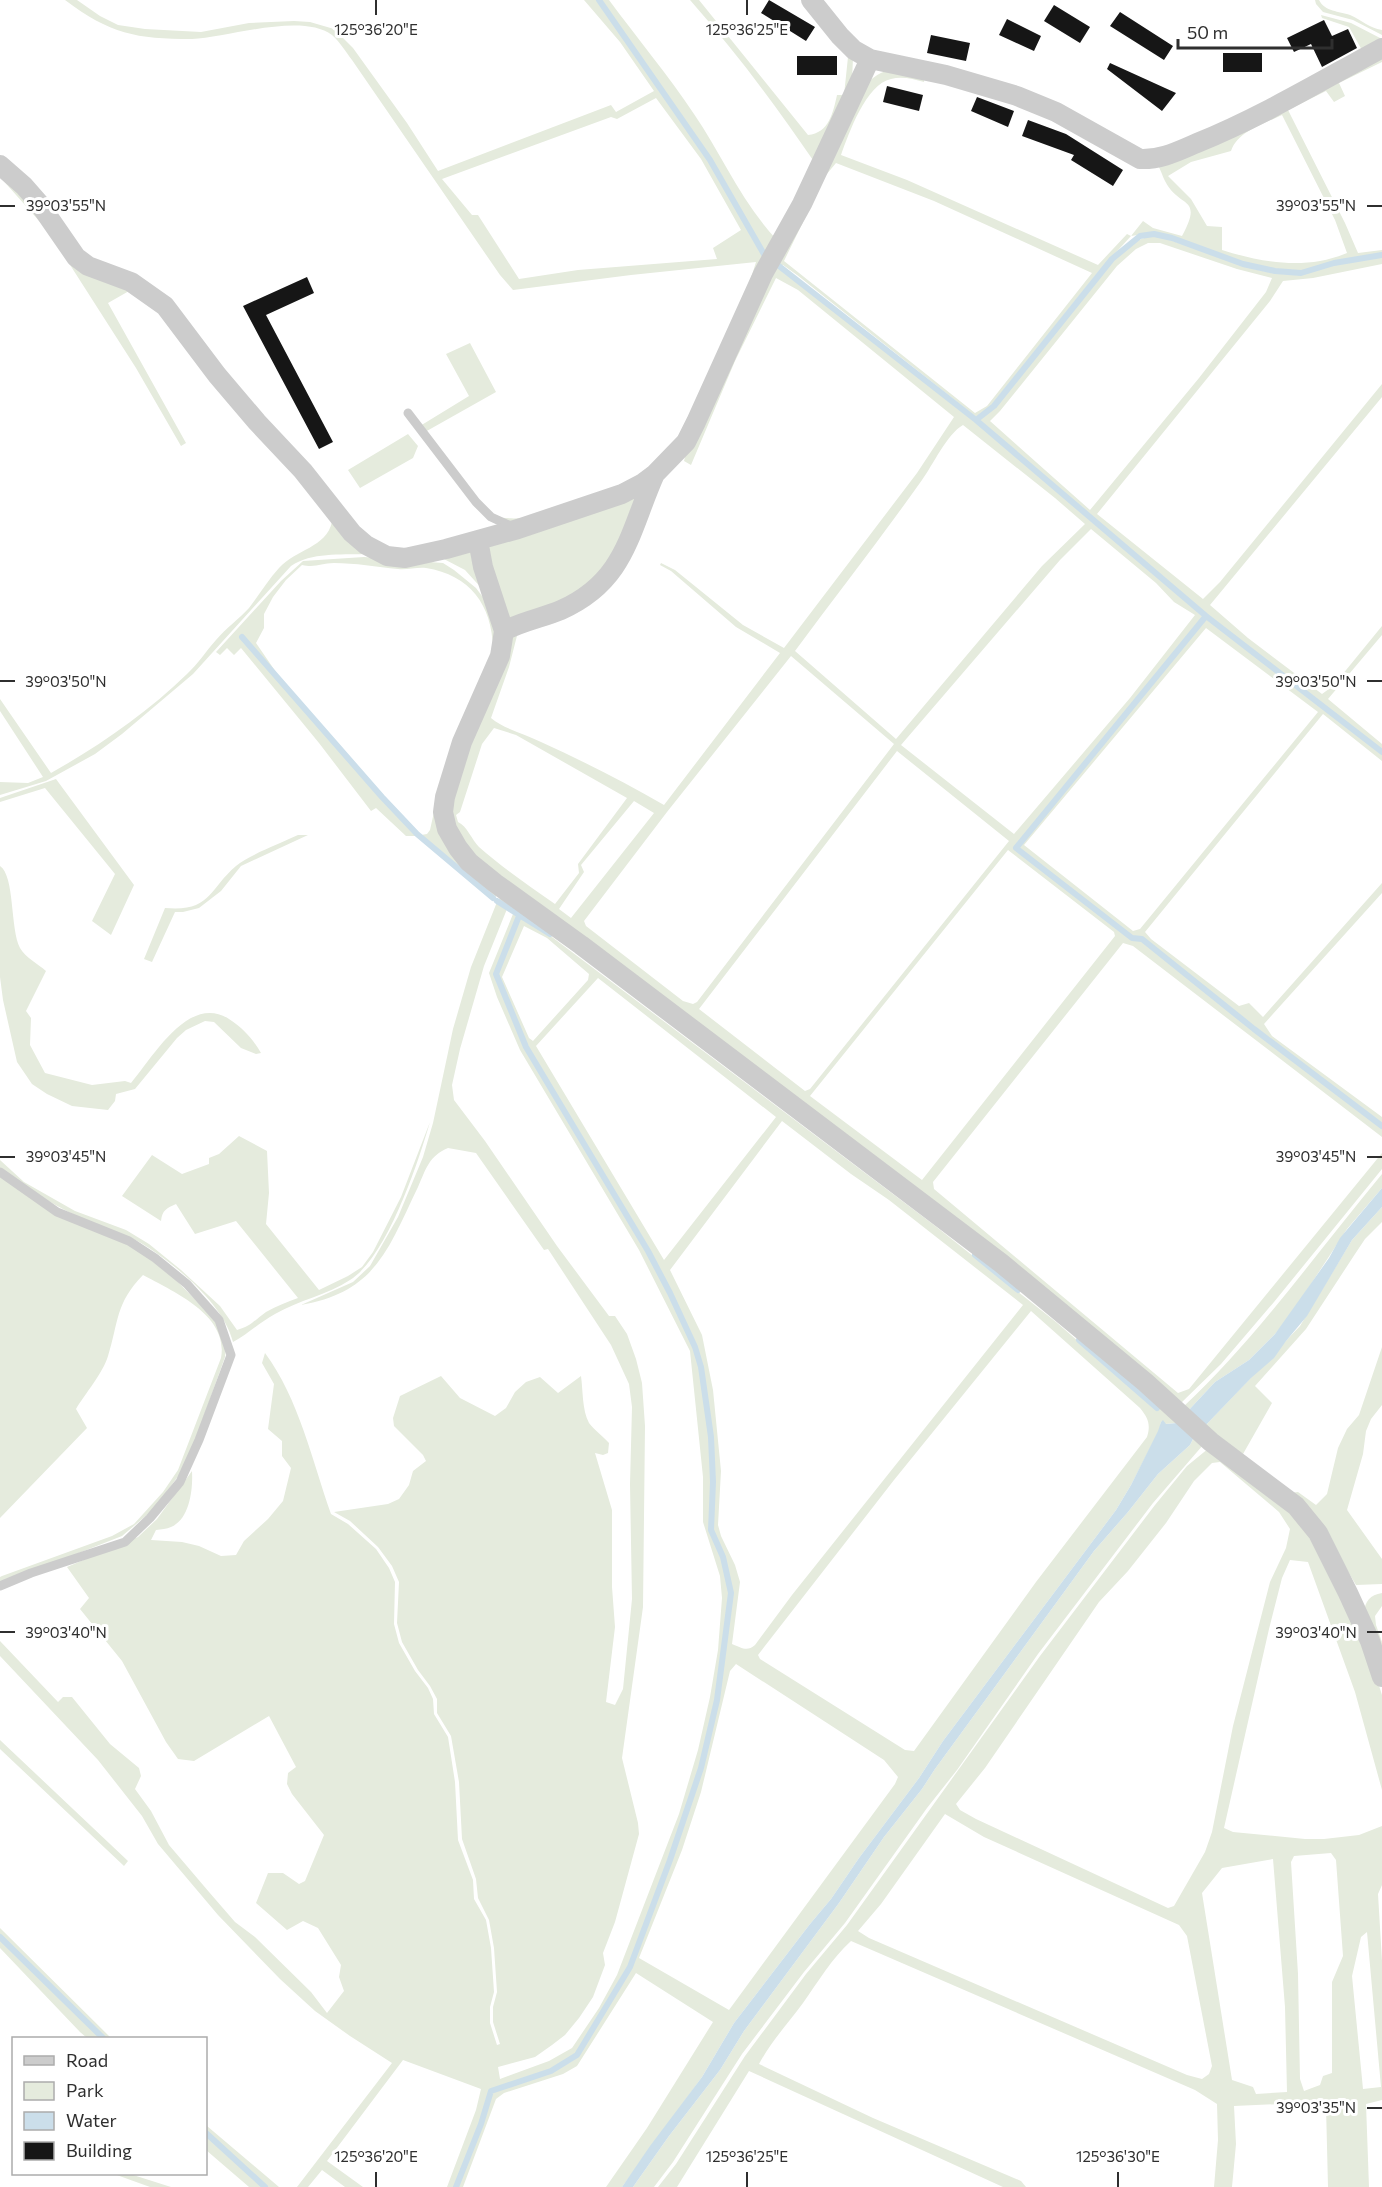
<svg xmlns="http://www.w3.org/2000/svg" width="1382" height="2187" viewBox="0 0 1382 2187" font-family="Commissioner,sans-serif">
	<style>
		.green { fill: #e5ebdd; fill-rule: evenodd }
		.water { fill: #cbdeea }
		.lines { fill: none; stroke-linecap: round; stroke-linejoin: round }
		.stream { stroke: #cbdeea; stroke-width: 6 }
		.building { fill: #161616 }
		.service { stroke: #ccc; stroke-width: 9 }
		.minor { stroke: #ccc; stroke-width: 20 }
		.ticks { fill: none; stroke: #2f2f2f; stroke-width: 2 }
		.ticks-label { font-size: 15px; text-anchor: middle; fill: #2f2f2f; stroke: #fff; stroke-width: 6; stroke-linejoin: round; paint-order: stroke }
	</style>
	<rect width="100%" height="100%" fill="#fff"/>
	<path class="green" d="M65,0h12l23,16 18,9 27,4 56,3 48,-9 45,-2 16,1 24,7 19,19 54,75 31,48 173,-66 5,7 38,-21 -34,-49 -36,-42h13l111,161 55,95h3l-55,-97 -110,-159h8c28,38 59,75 85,114 28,41 48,89 83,126 -8,15 -17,29 -24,44 -25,56 -54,151 -102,188 -30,23 -95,41 -132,52h-11l-14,-7c9,1 19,2 28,1 29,-4 115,-36 135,-56 33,-33 48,-77 66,-119 12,-27 25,-53 33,-81l-125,13 -118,15 -13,-15 -148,-215c-6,-8 -12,-18 -20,-25 -31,-23 -105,3 -140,4 -56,0 -82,-5 -127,-39zM656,98l45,61 40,71 -28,18 4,11 -139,11 -59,9 -41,-64h-6l-30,-36 169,-62 6,2z
		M690,0h9l109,135c21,-2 25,-22 29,-40h7l4,-38 5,1 -1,22 -37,83c-39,-57 -79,-111 -125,-163z
		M1315,0h4c6,12 20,11 31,15 12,5 19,13 32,15v5l-29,-15 -30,-8 -7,-8z
		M1321,15l30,8 31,16 -19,13 -14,-25 -27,-9z
		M1382,53v9l-43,21 6,13 -11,6 -8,-11 -38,19 57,113 13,30 24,-3v3l-48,9 -33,9 -25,-2 -32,-6 -72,-26 -18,-5 -23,4 -32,35 -109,136 -14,10 -179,-142 -14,-10h-6l1,3 197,153 229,195 -189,233 116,90 10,1 112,90 129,98v9l-249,-191 -10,-3 -190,239 1,7 244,204 11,-4 193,-236v16l-108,133 -53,62 -41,40 -687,-526 -43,-55v-22l57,-156 12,-17 -10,39 -18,51c13,11 34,16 50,24 42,19 83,40 123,63l116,-152 -44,-26 -65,-56 -11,-6 1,-2 14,7 68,55 41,23 133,-175 37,-56 -156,-127 -22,-12 -41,83 -44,104 -7,-4 3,-12 178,-364c23,-22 32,-15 60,-10l-1,7c-11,-3 -22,-6 -33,-3 -25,5 -42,54 -50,76l66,25 191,85 29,-31 4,2 12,-15 10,7 29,8c22,-41 -3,-27 -17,-55 -3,-6 -4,-11 -8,-17zM1282,115l53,105 12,33c-40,17 -84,10 -125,-3v-23l-15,-1 -16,-27 -23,-23 23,-14 40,-11c7,-20 33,-27 51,-36zM836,163l98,38 158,72 -105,133 -12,7 -191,-152 42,-86zM963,425l92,73 30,26 -43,42 -146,173 -101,-88c42,-57 86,-113 127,-171 11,-15 25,-46 41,-55zM1091,529l65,54 18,19 21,13 -65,83 -116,136 -113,-89 159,-185zM791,656l103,88 -197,258 -4,2 -10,-3 -97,-75 -2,-5 83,-109zM494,728l22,7 111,63 -49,66 1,9 -24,31c-26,-18 -52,-36 -76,-57 -7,-7 -12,-21 -21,-25l-2,-7 4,-3 22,-68zM897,751l112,90 -199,248 -5,2 -106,-82zM634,801l20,12 -83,105 -12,-9 25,-37 -3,-7zM1008,850l106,82 1,4 -193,244 -112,-84z
		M0,171l59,71 93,59 212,253c-24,1 -52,-2 -73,12l-98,108 -71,60 -27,20 -49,27 -46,14v-13l28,1 15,-6 -43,-66v-12l51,74c48,-27 96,-60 136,-99 11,-10 19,-23 29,-34 10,-12 23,-21 33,-32 10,-13 19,-28 30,-40 17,-19 47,-20 53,-46l-16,-22 -111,-126 -46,-61 -30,-22 -21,12 78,140 -5,3 -45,-78 -87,-136 -49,-55z
		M1154,236c47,10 97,42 147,38 10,-1 21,-6 31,-9 16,-4 33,-5 50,-9v8l-69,14 -30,3 -13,20 -173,213 106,85 17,-17 162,-198v13l-172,208 38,33 74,56 11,-8 49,-60v9l-54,64 54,45v6l-175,-136 -228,-194 16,-13 118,-147c13,-12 22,-22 41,-24zM1148,243h12l77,26 35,9 -6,14 -67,86 -109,132 -100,-89 10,-10 117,-145 19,-17z
		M470,343l26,49 -71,40 -5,-6 49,-30 -23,-42z
		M408,434l10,12 -5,12 -53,30 -12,-18z
		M640,492l-10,37 -40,59 -83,35 -16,-52 -4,-28z
		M471,547l13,44 -19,-21 -23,-12z
		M364,557l79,6 11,7 22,18 12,16 11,36 -60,161 59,92 -2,4 -75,-62 6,-1 3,-4 12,-54 51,-128c-1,-43 -23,-73 -67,-80 -9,-1 -19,2 -28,1 -21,-2 -43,-6 -64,-6 -13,0 -18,5 -32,2l-16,15 -13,17 -9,17v14l-8,15 22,32 -35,-40 -3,2 141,162 36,37h-11l-30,-28 -5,3 -52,-68 -78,-95 -7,7 -7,-7 -7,7 -4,-3 65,-71 22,-20z
		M1206,618l176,136v7l-59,-47 -178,218 6,7 88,67 10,-3 14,14 119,-134v10l-118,131 8,12 110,81v6l-127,-94 -113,-91 -9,-1 -116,-89zM1206,628l112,84 -178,217 -7,2 -109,-86z
		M56,779l78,106 -23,50 -19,-14 23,-47 -70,-86 -45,14v-4z
		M298,835h10l-67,31 -20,25 -22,17 -16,4h-8l-23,50 -8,-3 21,-51c46,4 43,-18 71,-42 13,-11 45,-23 62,-31z
		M0,866c15,10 10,63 20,82 5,9 18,16 26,23l-20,40 5,7 -1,27 15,28 47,12 33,-4 6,2c22,-26 58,-90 98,-64 15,10 23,19 32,34l-5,1 -15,-6 -27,-26 -9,-1 -19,9 -9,8 -42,51 -19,5 -1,7 -7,9 -36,-4 -25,-12 -15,-10 -15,-22 -14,-62 -3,-23z
		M501,894l74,52 194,144 318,250 93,78 -3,5 -12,1 -2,-3 -2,1 -2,9 -28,54 -15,25 -173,231 -24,37 -60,80 -28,41 -21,25 -76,99 -32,54 -80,110h-16l41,-59 66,-106 -77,-49 -59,93 -14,8 -59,19 -8,6 -33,88h-5l25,-62 9,-33c29,-10 61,-17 86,-35l54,-89 40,-107 30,-92 16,-69 15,-107 -8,-36 -12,-27 2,-48 -3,-45 -9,-70 -6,-21 -25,-54 -23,-42 -122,-204 -27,-64 -3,-8 23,-56 28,16 386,291 122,97 100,87 2,-2 -100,-88 -122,-97 -387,-290 -50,-32zM524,926l23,12 42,36 -1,6 -55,61 -4,-3 -27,-61zM598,978l178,139 -112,143 -128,-214zM782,1121l69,53 38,26 134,105 -231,290 -37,50c-8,7 -13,3 -23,-1l8,-62 -5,-17 -14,-29 -3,-11 3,-54 -8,-81 -11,-55 -32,-65zM1031,1311l109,97c8,10 11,16 7,29l-111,145 -122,169 -9,-1 -145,-91 -2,-4 136,-175zM736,1664l148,96 14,17 -3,7 -166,226 -90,-52 43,-108 19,-58 29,-121z
		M497,902l10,7 -23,57 -24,83 -8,36 2,15 31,41 72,105 52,70h6l12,18 9,25 6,24 3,43 -2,181 -21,151 16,65 1,11 -24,88 -12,31 2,12 -12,32 -14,21 -14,17 -13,10 -17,12 -37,10 2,12 49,-18 23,-13 27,-40 18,-33 62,-161 19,-64 12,-53 8,-47 4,-52 -2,-22 -17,-54v-45l-13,-126 -51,-101 -119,-200 -23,-53 -8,-24 24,-59 4,2 -23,58 3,9 27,65 122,204 23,41 25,54 6,20 9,71 3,44 -2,48 12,28 8,35 -15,106 -16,69 -30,92 -40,107 -53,87c-25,19 -57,26 -86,36l-10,34 -25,63h-8l29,-77 5,-21 -78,-29 -76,101 36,26h-18l-23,-17 -14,17h-11l95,-124 -42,-27 -35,-25 -35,-32 -62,-64 -60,-71 -16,-28 -44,-56 -98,-104v-15l58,61 5,-5h9l38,47 29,24 2,8 -6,13 16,22 18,34 40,47 26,30 20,15 56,55 16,21 17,-22 -5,-14 2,-12 -23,-37 -15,-7 -16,9 -31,-27 12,-30h15l16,11 6,-3 19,-46 -32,-41 -5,-10 1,-11 8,-6 -27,-51 -75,45 -16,-2 -12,-17 -44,-81 -42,-52 9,-11 -22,-31 71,-30 19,-18 35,-48c1,18 -2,48 -21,56 -4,2 -10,2 -15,3l-5,10 31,2 17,4 22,10 15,-1 8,-14 24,-22 15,-18 8,-33 -9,-12v-15l-14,-12 6,-45 -12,-21 3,-10c34,46 47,107 66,161l17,10 28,25 13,19 6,14 -1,42 5,19 16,28 13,17 5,11 1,15 14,23 7,45 3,58 15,40 1,19 12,21 5,28 3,44 -4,15v16l7,22 3,-1 -7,-22v-15l4,-15 -3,-44 -5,-28 -11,-22 -2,-19 -14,-40 -3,-57 -8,-46 -14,-23v-14l-7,-13 -12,-16 -16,-28 -5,-19 2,-41 -7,-16 -14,-19 -28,-26 -16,-9 54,-8 11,-5 10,-14 4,-14 13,-10 -3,-6 -29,-29 -1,-8 7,-22 41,-20 19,22 35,18 11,-8 9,-16 11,-10 14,-5 18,16 23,-17c2,14 1,34 8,47 5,7 14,13 20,20l-1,10 -5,2 -8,-2 17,57v77l3,40 -9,75 9,3 8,-16 9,-90 -2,-115 2,-77 -3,-23 -18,-39 -63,-96 -4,1 -68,-97 -28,-5c-19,8 -22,21 -30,39 -30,62 -42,105 -117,118l52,-23 17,-16 28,-49 25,-60 10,-34 20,-94 18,-62z
		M430,1122c-12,41 -43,135 -80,158 -23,15 -51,20 -75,34 -15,8 -27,20 -42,28 -10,-39 -58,-78 -92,-99 -16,-9 -34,-14 -51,-21 -32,-14 -63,-32 -90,-54v-8l24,22 51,29 51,19 23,14 32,26 39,36 17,24c13,-3 19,-11 29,-18 11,-6 21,-10 32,-14l-62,-77 -41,13 -19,-30c-9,4 -14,6 -15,17l-39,-25 30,-41 30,19 27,-10v-6l10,-4 20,-18 28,15 2,42 -3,31 53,66 29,-14 14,-9 11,-15 28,-55z
		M1382,1174v14l-35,41 -57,87 -15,18 -26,26 -34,22 -28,30 -4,-5c74,-69 134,-155 199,-233z
		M0,1176l15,11 111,57 15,8 34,27 42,43 9,27 -1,8 -30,84 -16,34 -25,34 -32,27 -122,48v-7l2,-1 110,-40 22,-12 29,-32 15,-22 43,-112c8,-43 -47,-66 -78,-83 -28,29 -24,46 -35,81 -5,17 -23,38 -32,53l11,19 -87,90z
		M1382,1207v15l-17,17 -10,15 -49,75 -51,57 17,17 -29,51 -40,-26 97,-102 52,-86z
		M1382,1347v58l-11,14 -5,12 -3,23 -16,56 35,49v25l-26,1 -35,-59 -31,-33 8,-1 18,13 11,-11 11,-46 9,-19 12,-14z
		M1195,1435l8,10 -50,58 -115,151 -81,116 -30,38 -82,115 -41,49 -62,82 -69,108 -19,25h-21l36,-51 51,-66 24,-39 95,-128 45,-66 38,-48 13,-20 159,-218 34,-39 30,-38 32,-29z
		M1209,1448l58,41 44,45 61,130 10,31v95l-27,-98 -47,-130 -18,-2 -8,18 -13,51 -45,199 9,4 72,7h19l35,-4 23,-9v59l-4,9 4,67v139l-16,4 3,83h-41l-2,-81 -24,-3 -68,3 2,38 -4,43h-18l4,-47 -1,-36 -22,-14 -344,-149c-19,17 -33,41 -48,62 -16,22 -31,37 -44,61l114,54 148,63 5,6h-23l-254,-116 -72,116h-19l18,-23 69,-108 61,-82 41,-49 193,-269 115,-151 32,-39zM1220,1462l59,50 11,17 -4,19 -16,34 -37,144 -21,106 -7,20 -31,54 -6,2 -192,-89 -16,-9 -4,-6 29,-36 114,-166 29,-31 38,-48 28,-42 18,-18zM945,1814l39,23 195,88 8,11 25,130 -3,8 -7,5 -15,-4 -318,-137 -11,-7 23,-27zM1331,1853l5,7 7,96 -11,26v91l-9,3 -3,9 -16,6 -4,-12 -2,-105 -7,-112 3,-6zM1273,1859l12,148 2,85 -31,2 -3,-7 -21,-7 -30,-187 20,-25zM1367,1932l14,155 -18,2 -11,-113 9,-39z
		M1382,1593v13l-7,10 1,9 6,17v19l-18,-48c1,-12 6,-18 18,-20z
		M0,1740l128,121 -4,5 -124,-117z
		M0,1928l111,110h-5l-106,-103z
		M0,1939l101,99h-14l-7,-6 -80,-84z
		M206,2125l1,1 72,61h-11l-62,-56z
		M206,2135l57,52h-14l-43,-37z
		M114,2174h16l41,13h-21z"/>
	<path class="water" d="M1382,1188v19l-30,33 -45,76 -21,25 -12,17 -23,20 -48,50 -16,-16 28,-30 34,-22 26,-26 54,-76 11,-20z
		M1163,1420l3,4 11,-1 18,12 -5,10 -32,29 -30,38 -34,39 -159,218 -13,20 -38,48 -45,66 -95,128 -24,39 -51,66 -36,51h-11l28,-41 52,-69 32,-54 76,-99 21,-25 28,-41 60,-80 24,-37 173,-231 15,-25 27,-54 3,-9z"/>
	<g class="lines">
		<path class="stream" d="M599,0l111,160 55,96
			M779,266l197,154 230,196 176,136
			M976,420l18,-14 118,-147 28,-23 14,-2 18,4 71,26 32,7 26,2 33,-10 48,-8
			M1206,616l-190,232 116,90 10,1 112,90 128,97
			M242,637l140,160 35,37 76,64
			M497,901l53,33
			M975,1255l43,35
			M1079,1340l78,68
			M0,1937l103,101
			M206,2133l59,54
			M456,2187l25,-63 10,-33 60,-20 26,-16 53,-88 40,-107 31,-92 16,-68 14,-107 -8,-36 -12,-27 2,-48 -2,-45 -10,-70 -6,-20 -25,-54 -22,-42 -122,-204 -30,-73 23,-58"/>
	</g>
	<path class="building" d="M769,0l46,27 -9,14 -45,-28z
		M1054,5l36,22 -10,16 -36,-22z
		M1120,12l53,34 -9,14 -54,-34z
		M1007,19l34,17 -7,15 -35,-16z
		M1324,20l8,16 16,-7 9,19 -35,19 -11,-23 -17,8 -7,-14z
		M931,35l39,8 -4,18 -39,-8z
		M1223,53h39v19h-39z
		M797,56h40v19h-40z
		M1110,63l66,30 -14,18 -55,-42z
		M887,86l36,9 -4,16 -36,-9z
		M977,97l37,14 -6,16 -37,-16z
		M1028,120l38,14 57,36 -10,16 -42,-26 3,-5 -52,-19z
		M307,277l7,16 -48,22 67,127 -14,7 -76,-143z"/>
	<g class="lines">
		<path class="service" d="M408,413l68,89 15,15 24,11
			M0,1172l57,40 72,29 26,17 32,26 32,36 12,35 -32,85 -19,42 -30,36 -25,24 -94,31 -31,13"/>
		<path class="minor" d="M811,0l29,36 14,14 16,9 76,16 71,21 39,16 84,47c21,1 38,-8 57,-16 64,-26 124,-62 185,-95
			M0,165l24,21 14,16 38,55 12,9 43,16 34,24 52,69 40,47 46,49 49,62 14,12 21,11 18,2 41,-9 72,-20 104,-35 21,-11 12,-9 31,-32 10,-20 67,-148 39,-70 68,-145
			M478,540l5,27 21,64 -4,25 -38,86 -17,55 -2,15 4,17 11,19 11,14 26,21 86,62 420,318 144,119 66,60 85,64 22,27 30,60 22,48 12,36
			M504,631c19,-10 38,-13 57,-21 65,-29 68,-78 94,-136"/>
	</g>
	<path class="ticks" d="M376,0v15M747,0v15M0,206h15M1367,206h15M0,681h15M1367,681h15M0,1157h15M1367,1157h15M0,1632h15M1367,1632h15M1367,2108h15M376,2172v15M747,2172v15M1118,2172v15"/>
	<g class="ticks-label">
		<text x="376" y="35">125°36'20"E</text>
		<text x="747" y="35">125°36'25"E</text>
		<text x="66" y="211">39°03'55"N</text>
		<text x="1316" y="211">39°03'55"N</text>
		<text x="66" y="687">39°03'50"N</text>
		<text x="1316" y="687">39°03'50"N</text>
		<text x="66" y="1162">39°03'45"N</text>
		<text x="1316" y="1162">39°03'45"N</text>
		<text x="66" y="1638">39°03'40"N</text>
		<text x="1316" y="1638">39°03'40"N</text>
		<text x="1316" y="2113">39°03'35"N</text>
		<text x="376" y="2162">125°36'20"E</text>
		<text x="747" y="2162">125°36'25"E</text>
		<text x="1118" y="2162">125°36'30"E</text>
	</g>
	<rect x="12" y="2037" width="195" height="138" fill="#ffffff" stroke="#acacac" stroke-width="1.5"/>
	<rect x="24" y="2056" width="30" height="9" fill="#cccccc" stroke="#acacac" stroke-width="1.5"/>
	<text x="66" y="2067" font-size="18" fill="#2f2f2f">Road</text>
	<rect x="24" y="2082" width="30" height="18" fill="#e5ebdd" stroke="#acacac" stroke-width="1.5"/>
	<text x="66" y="2097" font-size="18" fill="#2f2f2f">Park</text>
	<rect x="24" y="2112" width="30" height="18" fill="#cbdeea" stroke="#acacac" stroke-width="1.5"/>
	<text x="66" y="2127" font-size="18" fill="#2f2f2f">Water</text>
	<rect x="24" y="2142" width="30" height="18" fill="#161616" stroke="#acacac" stroke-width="1.5"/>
	<text x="66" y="2157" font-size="18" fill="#2f2f2f">Building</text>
	<path d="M1178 39v9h154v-9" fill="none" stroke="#2f2f2f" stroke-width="3"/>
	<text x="1187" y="39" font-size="18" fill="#2f2f2f" stroke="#ffffff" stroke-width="4.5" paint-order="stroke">50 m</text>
</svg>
